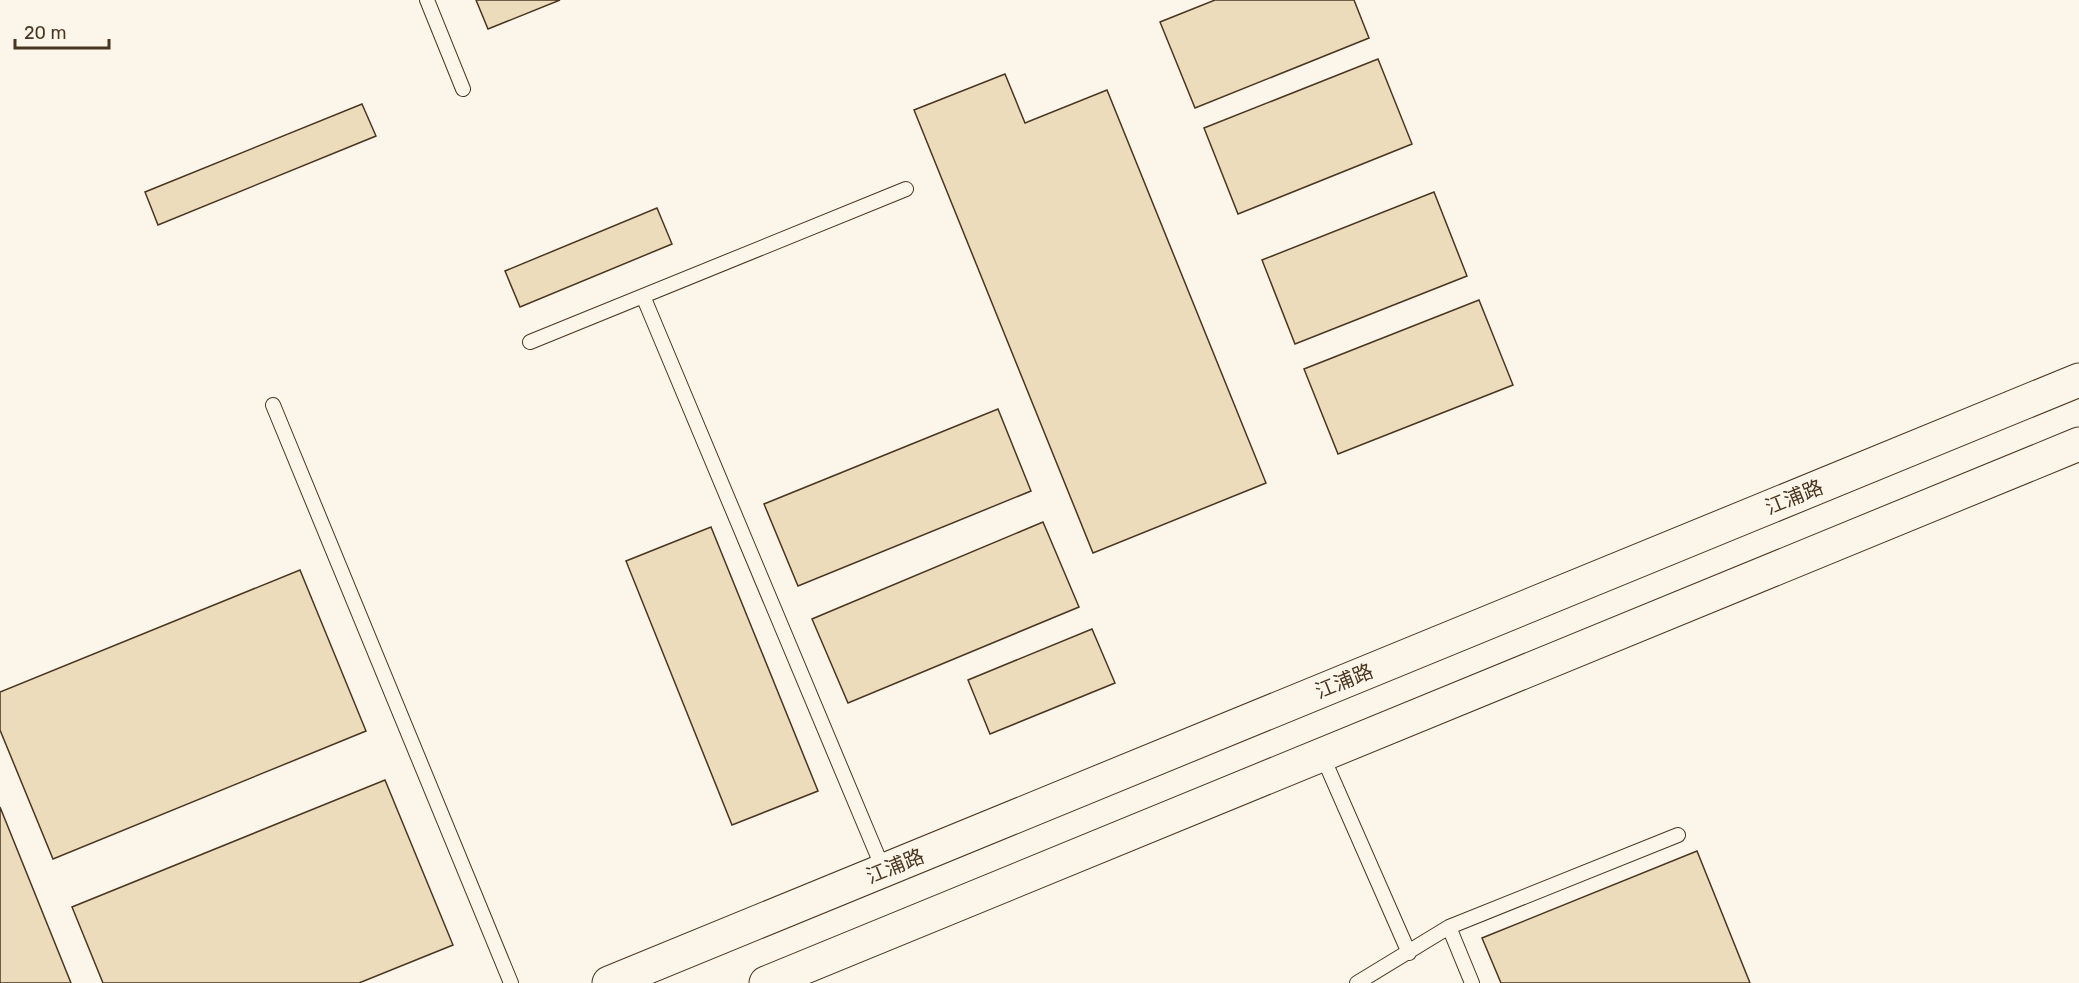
<svg xmlns="http://www.w3.org/2000/svg" width="2079" height="983" viewBox="0 0 2079 983" font-family="Rubik,'Noto Sans SC',sans-serif">
	<style>
		.building { fill: #ecdcbc; stroke: #4a3520; stroke-width: 1.5 }
		.lines { fill: none; stroke-linecap: round; stroke-linejoin: round }
		.lane-casing { stroke: #4a3520; stroke-width: 16 }
		.secondary-casing { stroke: #4a3520; stroke-width: 35 }
		.lane { stroke: #fbf6e9; stroke-width: 14 }
		.secondary { stroke: #fbf6e9; stroke-width: 33 }
		.labels { text-anchor: middle; dominant-baseline: central; stroke-width: 4.5; stroke-linejoin: round; paint-order: stroke }
		.street-label { font-size: 20px; fill: #4a3520; stroke: #fbf6e9 }
	</style>
	<rect width="100%" height="100%" fill="#fbf6e9"/>
	<path class="building" d="M476,0h84l-72,29z
		M1215,0h139l15,38 -174,70 -35,-86z
		M1378,59l34,85 -174,70 -34,-86z
		M1005,74l20,49 82,-33 159,393 -173,70 -179,-443z
		M362,104l14,32 -218,89 -13,-33z
		M1434,192l33,84 -172,68 -33,-84z
		M657,208l15,36 -152,63 -15,-36z
		M1479,300l34,85 -175,69 -34,-85z
		M998,409l33,82 -233,95 -34,-82z
		M1043,522l36,85 -231,96 -36,-84z
		M711,527l107,264 -86,34 -106,-264z
		M300,570l66,161 -313,128 -53,-129v-38z
		M1092,629l23,54 -125,51 -22,-54z
		M385,780l68,165 -94,38h-256l-31,-76z
		M0,807l71,176h-71z
		M1697,851l53,132h-249l-19,-45z"/>
	<g class="lines">
		<defs>
			<path id="lane" d="M427,0l36,89
				M643,296l241,575
				M530,342l376,-153
				M273,405l238,578
				M1322,755l87,198
				M1449,927l23,56
				M1357,983l92,-56 229,-92"/>
			<path id="secondary" d="M609,983l1470,-603
				M766,983l1313,-539"/>
		</defs>
		<use href="#lane" class="lane-casing"/>
		<use href="#secondary" class="secondary-casing"/>
		<use href="#lane" class="lane"/>
		<use href="#secondary" class="secondary"/>
	</g>
	<g class="labels">
		<g class="street-label">
			<text transform="translate(1794 497) rotate(-22)">江浦路</text>
			<text transform="translate(1344 681) rotate(-22)">江浦路</text>
			<text transform="translate(895 866) rotate(-22)">江浦路</text>
		</g>
	</g>
	<path d="M15 39v9h94v-9" fill="none" stroke="#4a3520" stroke-width="3"/>
	<text x="24" y="39" font-size="18" fill="#4a3520" stroke="#fbf6e9" stroke-width="4.5" paint-order="stroke">20 m</text>
</svg>
